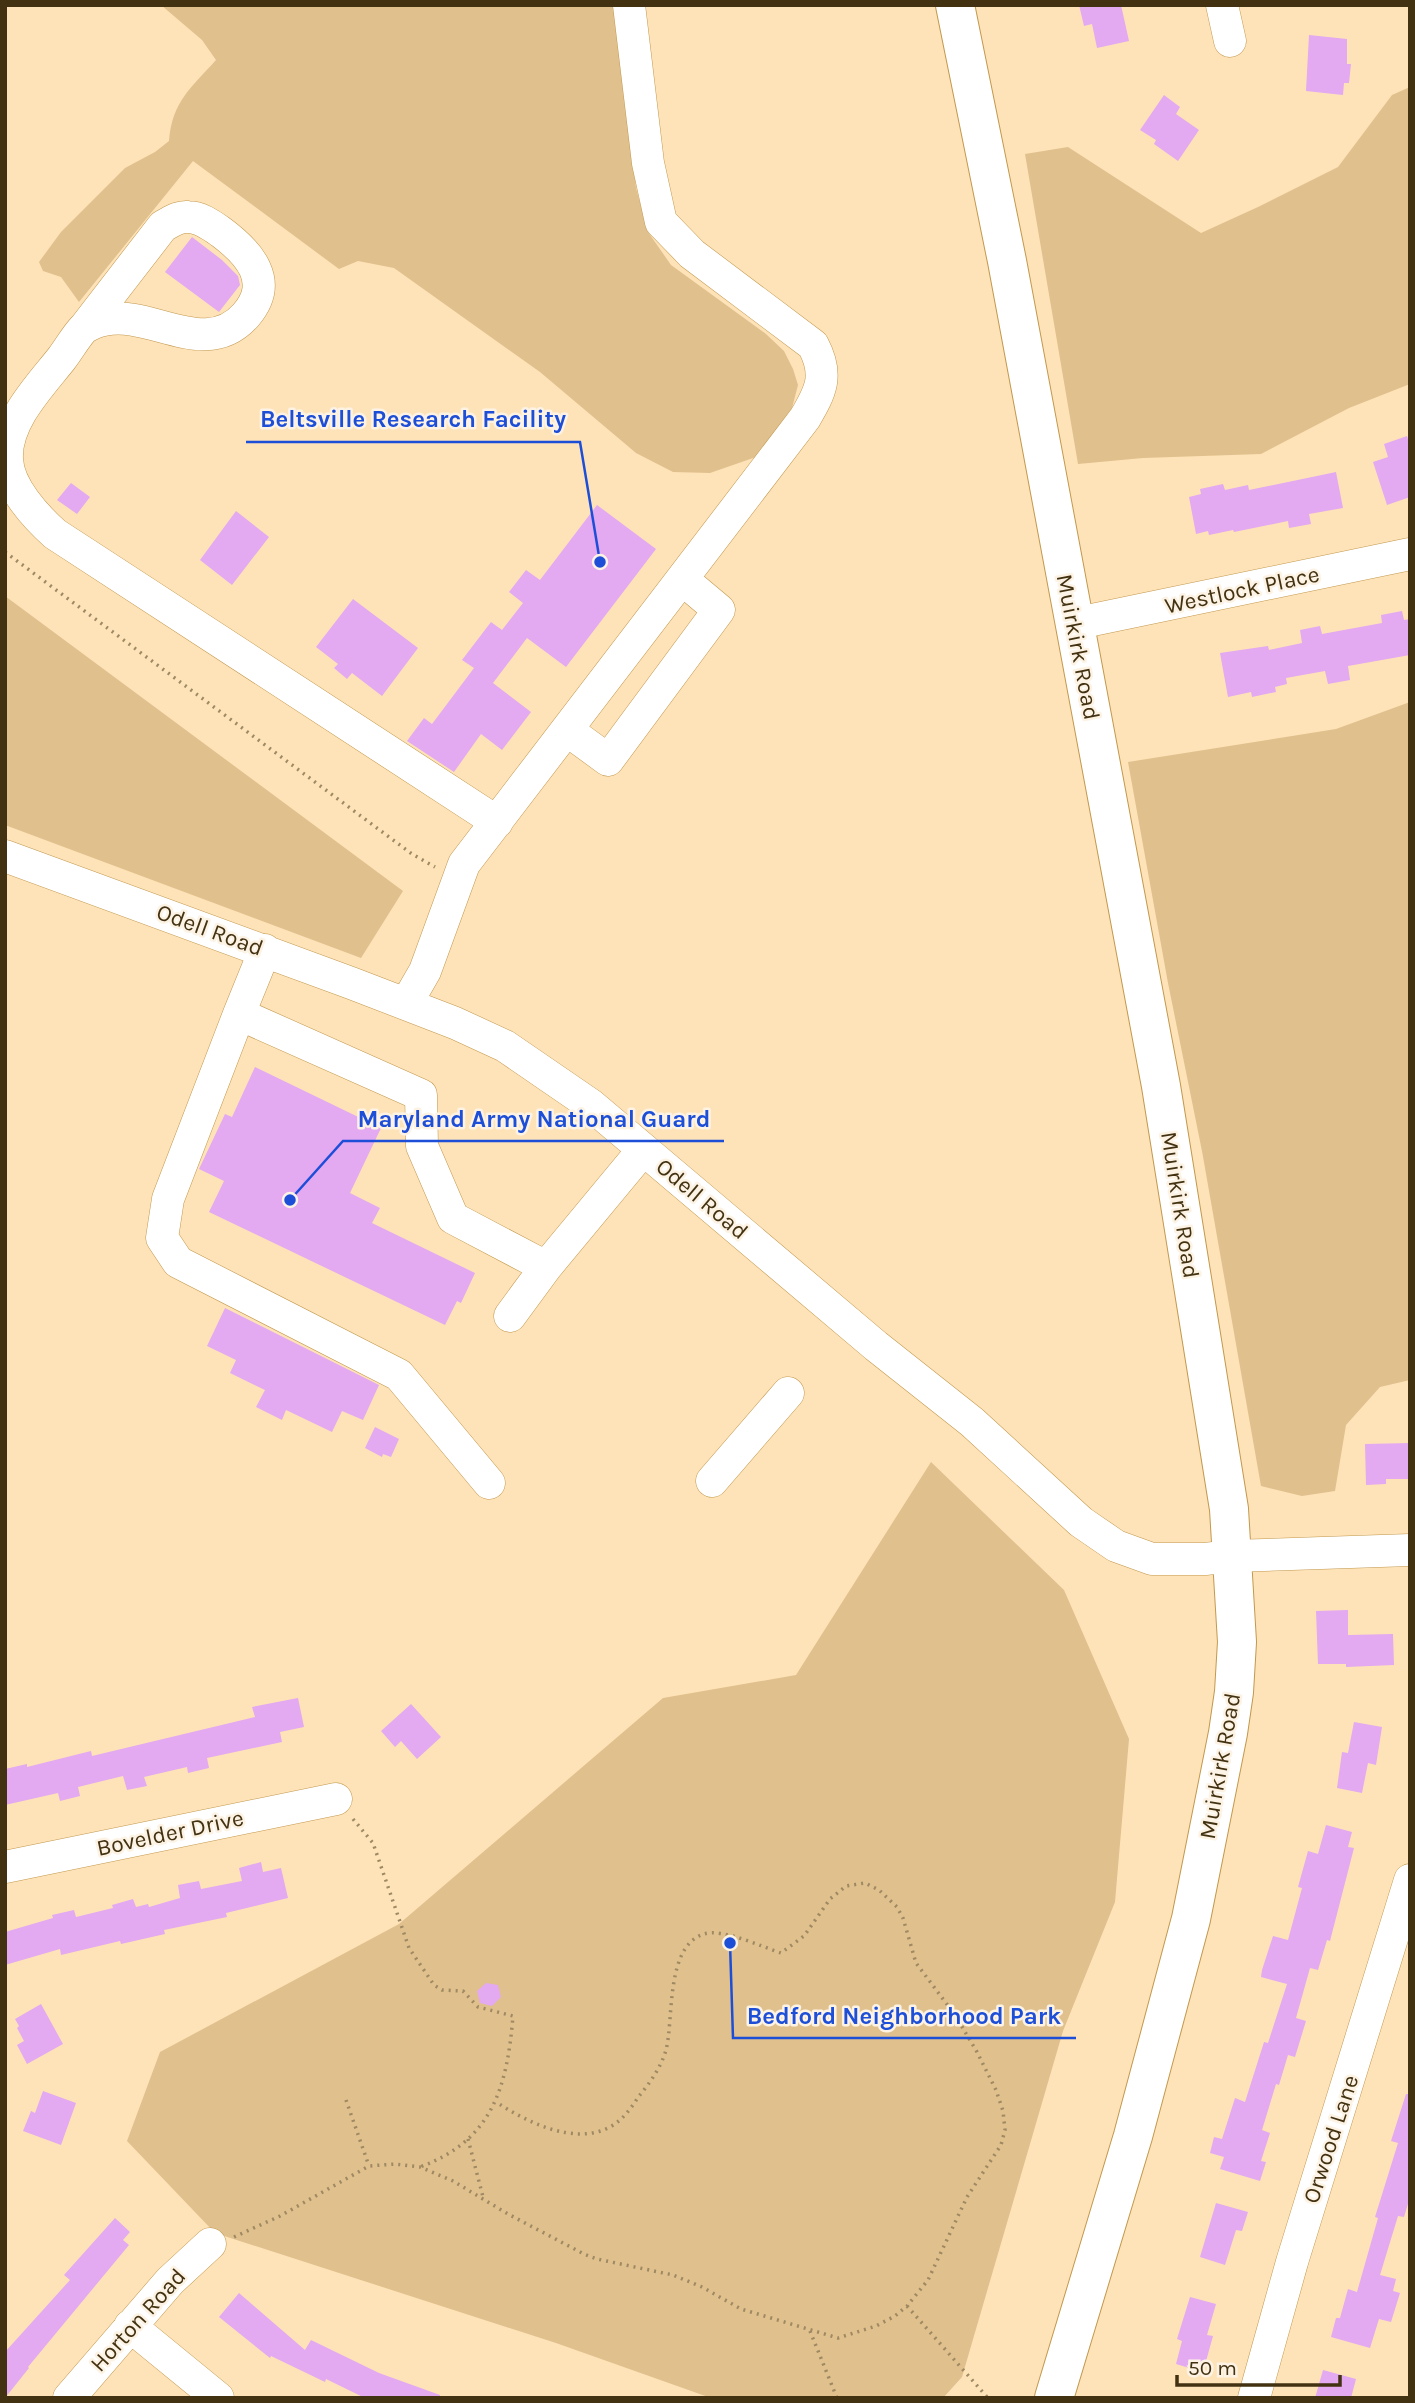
<svg xmlns="http://www.w3.org/2000/svg" width="1415" height="2403" viewBox="0 0 1415 2403" font-family="Karla,sans-serif">
	<style>
		.green { fill: #e0c08c }
		.building { fill: #e3a9f1 }
		.lines { fill: none; stroke-linecap: round; stroke-linejoin: round }
		.minor-casing { stroke: #c2984d; stroke-width: 33 }
		.major-casing { stroke: #c2984d; stroke-width: 40 }
		.path { stroke: #9e8963; stroke-width: 3.5; stroke-dasharray: 2 5; stroke-linecap: butt }
		.minor { stroke: #fff; stroke-width: 32 }
		.major { stroke: #fff; stroke-width: 38 }
		.labels { text-anchor: middle; dominant-baseline: central; stroke-width: 5; stroke-linejoin: round; paint-order: stroke }
		.street-label { font-size: 23px; fill: #433212; stroke: #fcf3e5 }
		.leader { fill: none; stroke: #1d4ed8; stroke-width: 2.5 }
		.callout-dot { fill: #1d4ed8; stroke: #fcf3e5; stroke-width: 2.5 }
		.callout-label { font-size: 24px; text-anchor: middle; font-weight: bold; fill: #1d4ed8; stroke: #fcf3e5; stroke-width: 5; stroke-linejoin: round; paint-order: stroke }
	</style>
	<rect width="100%" height="100%" fill="#fee3b8"/>
	<path class="green" d="M161,5h452l23,183 12,44 23,33 95,69 18,17 9,18 5,16 -6,23 -36,49 -46,16 -37,-1 -37,-19 -96,-81 -146,-104 -36,-7 -19,8 -146,-108 -114,141 -18,-25 -18,-6 -4,-9 22,-30 64,-64 30,-16 14,-11c3,-40 23,-54 47,-81l-14,-20z
		M1410,87v297l-61,24 -88,46 -118,4 -65,6 -53,-310 43,-7 133,86 57,-26 80,-40 54,-72z
		M5,596l398,295 -42,67 -356,-133z
		M1410,702v678l-30,7 -34,38 -11,66 -33,5 -41,-10 -59,-335 -34,-168 -40,-221 208,-33z
		M931,1462l133,128 65,149 -14,163 -52,129 -101,346 -19,21h-232l-155,-55 -341,-110 -88,-92 33,-89 239,-128 264,-226 133,-23z"/>
	<path class="building" d="M1079,5h42l8,36 -32,7 -5,-24 -8,2z
		M1309,35l38,4v25h4l-2,19h-5l-1,12 -37,-4z
		M1164,95l16,12 -4,7 23,16 -21,31 -24,-17 2,-4 -16,-10z
		M192,237l30,23 16,16 2,9 -21,27 -54,-40z
		M1407,436l3,9v52l-23,8 -14,-43 15,-5 -4,-13z
		M1336,472l7,36 -34,6 2,10 -22,4 -1,-7 -54,11 -1,-2 -24,5 -1,-4 -12,3 -7,-37 12,-3 -1,-5 23,-5 2,6 23,-5 1,5z
		M71,483l19,14 -13,17 -20,-14z
		M597,505l59,44 -90,118 -39,-29 -34,45 38,29 -29,38 -21,-16 -27,38 -47,-31 17,-23 8,6 42,-56 -12,-8 29,-38 11,8 21,-27 -14,-11 17,-22 14,10z
		M236,511l33,26 -37,48 -32,-25z
		M353,599l65,49 -36,48 -30,-23 -5,6 -13,-11 4,-4 -22,-17z
		M1402,611l2,9 6,-1v36l-62,11 2,14 -22,4 -3,-13 -39,7 1,6 -12,3 1,5 -24,5 -1,-5 -23,5 -8,-44 48,-7 1,4 33,-7 -2,-13 20,-4 2,8 60,-11 -1,-8z
		M255,1067l126,61 -31,65 30,15 -8,15 103,50 -14,30 -4,-2 -12,24 -236,-113 15,-31 -25,-12 26,-55 7,3z
		M225,1308l154,77 -16,35 -21,-9 -10,21 -46,-22 -4,10 -26,-13 9,-17 -35,-17 6,-13 -29,-14z
		M375,1427l24,12 -8,18 -8,-3 -1,3 -17,-9z
		M1410,1443v36h-24v5l-20,1 -1,-41z
		M1348,1610v25l45,-1 1,31 -48,2v-3h-28l-2,-53z
		M298,1698l6,29 -24,5 2,10 -75,16 2,10 -21,5 -1,-6 -43,10 3,9 -20,4 -4,-14 -45,11 2,9 -20,5 -2,-8 -53,12v-36l22,-5v3l64,-16 1,5 163,-39 -3,-10z
		M411,1704l30,33 -24,22 -16,-18 -6,6 -14,-16z
		M1354,1722l28,5 -6,38 -8,-2 -6,30 -25,-5 5,-36 6,1z
		M1326,1825l26,7 -4,15 6,1 -24,93 -3,-1 -9,30 -8,-2 -14,50 10,3 -11,36 -7,-2 -9,30 -3,-1 -14,46 8,3 -9,28 5,1 -6,19 -40,-12 4,-12 -14,-4 4,-16 8,2 13,-41 10,4 19,-60 4,1 19,-59 -26,-7 1,-7 11,-34 15,4 14,-52 -4,-1 10,-36 10,3z
		M261,1862l2,10 18,-4 7,30 -62,15 1,4 -63,13 1,4 -44,10 -1,-3 -59,14 -1,-6 -55,16v-33l48,-14 -1,-3 22,-5 2,7 37,-9 -1,-3 21,-6 3,8 12,-3 1,3 31,-9 -2,-13 21,-4 2,8 41,-8 -3,-13z
		M486,1983l12,2 3,12 -9,9 -12,-3 -3,-12z
		M41,2004l22,40 -36,20 -10,-19 7,-4 -7,-13 2,-2 -4,-7z
		M43,2091l33,12 -15,42 -38,-14 8,-20 4,2z
		M1406,2094h4v103l-6,20 -6,-1 -18,59 16,4 -3,12 7,2 -9,29 -12,-3 -9,29 -39,-11 5,-19h4l8,-29 9,3 21,-74 -3,-1 23,-74 -7,-2z
		M1216,2203l32,9 -6,19 -6,-1 -11,35 -25,-8z
		M115,2218l15,14 -7,8 6,5 -101,122 1,1 -24,30v-46l65,-72 -6,-5z
		M239,2293l66,57 6,-10 68,33 61,22v3h-75l-39,-19 -1,3 -54,-26 -1,2 -51,-41z
		M1190,2297l26,7 -9,31 6,1 -10,36 -27,-8 6,-23 -5,-2z
		M1323,2370l33,9 -5,19h-36z"/>
	<g class="lines">
		<defs>
			<path id="minor" d="M1222,5l8,36
				M85,327l78,-101c8,-4 15,-10 25,-9 12,0 23,8 33,15 28,21 54,49 25,83 -40,46 -96,-6 -142,5 -6,1 -15,5 -20,8 -8,8 -15,21 -22,30 -22,28 -57,63 -55,101 1,28 29,58 48,75l442,288
				M1073,624l337,-70
				M567,730l41,30 111,-150 -37,-31
				M5,856l346,127 104,40 50,23 86,59 285,241 96,76 109,100 35,24 36,13h53l27,-3 178,-6
				M265,950l-26,64 182,81 1,51 31,72 93,49 97,-117
				M406,1004l19,-33 39,-107 341,-446c16,-27 24,-43 8,-73l-121,-91 -31,-32 -13,-59 -19,-158
				M239,1014l-71,185 -6,39 16,24 221,113 90,108
				M510,1316l36,-49
				M712,1481l76,-88
				M5,1867l331,-68
				M130,2326l88,72
				M69,2398l101,-117 40,-37
				M1254,2398l38,-136 118,-382"/>
			<path id="major" d="M955,5l52,256 154,825 68,423 8,133 -3,50 -6,41 -37,186 -58,217 -79,262"/>
		</defs>
		<use href="#minor" class="minor-casing"/>
		<use href="#major" class="major-casing"/>
		<path class="path" d="M5,552l407,302 23,13
			M353,1819l20,24 36,105 25,37 8,5 21,1 15,16 35,9c-6,71 -20,124 -93,151
			M346,2100l23,66
			M468,2139l15,58
			M234,2237l46,-21 89,-50 26,-2 25,3 33,14 55,33 76,40 13,5 76,16 29,12 39,22 97,29 38,-12 19,-10 12,-10 21,-26 39,-83 34,-52 4,-15 -2,-19 -7,-21 -19,-38 -22,-37 -39,-52 -13,-45 -6,-11 -18,-17 -14,-7 -19,3 -16,13 -26,37 -23,17c-19,-6 -58,-25 -77,-19 -39,12 -30,86 -38,116 -5,17 -16,33 -27,46 -8,12 -16,24 -29,31 -36,19 -83,-5 -114,-25
			M907,2306l81,92
			M810,2331l27,67"/>
		<use href="#minor" class="minor"/>
		<use href="#major" class="major"/>
	</g>
	<g class="labels">
		<g class="street-label">
			<text transform="translate(1242 590) rotate(-12)">Westlock Place</text>
			<text transform="translate(1078 647) rotate(79)">Muirkirk Road</text>
			<text transform="translate(210 930) rotate(20)">Odell Road</text>
			<text transform="translate(702 1199) rotate(40)">Odell Road</text>
			<text transform="translate(1180 1205) rotate(81)">Muirkirk Road</text>
			<text transform="translate(1220 1766) rotate(-80)">Muirkirk Road</text>
			<text transform="translate(170 1833) rotate(-12)">Bovelder Drive</text>
			<text transform="translate(1331 2139) rotate(-72)">Orwood Lane</text>
			<text transform="translate(138 2320) rotate(-48)">Horton Road</text>
		</g>
	</g>
	<path class="leader" d="M600 562L580 442H246M290 1200L343 1141H724M730 1943L733 2038H1076"/>
	<g class="callout-dot">
		<circle cx="600" cy="562" r="7"/>
		<circle cx="290" cy="1200" r="7"/>
		<circle cx="730" cy="1943" r="7"/>
	</g>
	<g class="callout-label">
		<text x="413" y="427">Beltsville Research Facility</text>
		<text x="534" y="1127">Maryland Army National Guard</text>
		<text x="904" y="2024">Bedford Neighborhood Park</text>
	</g>
	<rect width="1415" height="2403" fill="none" stroke="#433212" stroke-width="14"/>
	<path d="M1177 2375v10h163v-10" fill="none" stroke="#433212" stroke-width="3.5"/>
	<text x="1188" y="2375" font-size="21" fill="#433212" stroke="#fcf3e5" stroke-width="5" paint-order="stroke">50 m</text>
</svg>
